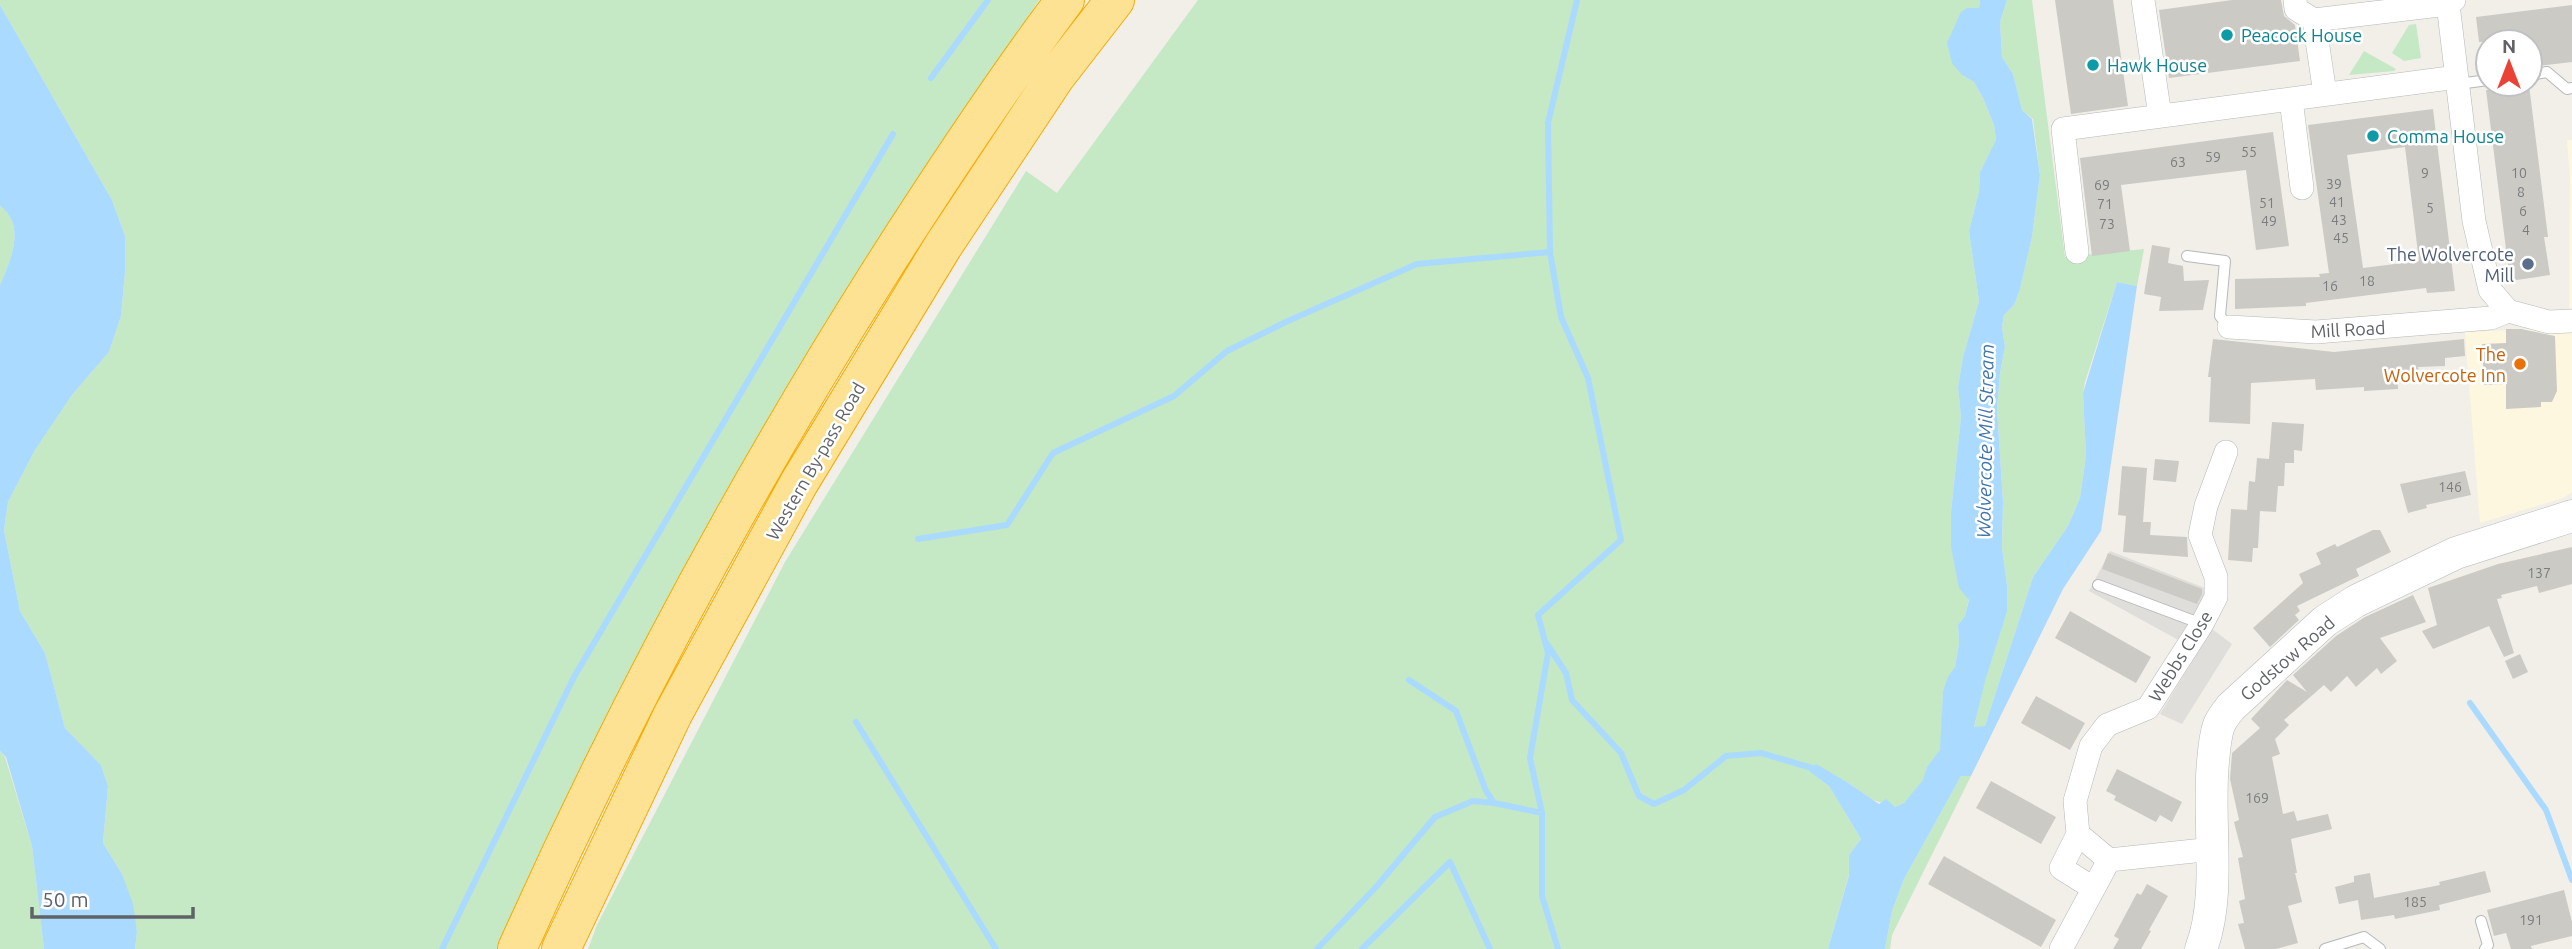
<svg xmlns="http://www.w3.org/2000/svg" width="2572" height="949" viewBox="0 0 2572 949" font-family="Ubuntu,sans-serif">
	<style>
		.commercial { fill: #fef7e0 }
		.industrial { fill: #e0deda }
		.green { fill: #c5e8c5 }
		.water { fill: #aadaff }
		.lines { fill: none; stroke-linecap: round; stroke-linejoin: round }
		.stream { stroke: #aadaff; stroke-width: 6 }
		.building { fill: #cccac5; fill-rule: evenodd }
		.lane-casing { stroke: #b5b8bc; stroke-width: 12 }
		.street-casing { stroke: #b5b8bc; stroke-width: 24 }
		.secondary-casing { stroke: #b6babf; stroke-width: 33 }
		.highway-casing { stroke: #f9ab00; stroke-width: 40 }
		.lane { stroke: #fff; stroke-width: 10 }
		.street { stroke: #fff; stroke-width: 23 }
		.secondary { stroke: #fff; stroke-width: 32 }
		.highway { stroke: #fde293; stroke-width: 38 }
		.culture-dot { fill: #0f9aa8; stroke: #fff; stroke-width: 2.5 }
		.service-dot { fill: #5c6f8a; stroke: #fff; stroke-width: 2.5 }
		.food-dot { fill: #e8710a; stroke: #fff; stroke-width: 2.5 }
		.labels { text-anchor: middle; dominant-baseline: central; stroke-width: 5; stroke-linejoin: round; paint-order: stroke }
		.number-label { font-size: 14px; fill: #7a7d7f }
		.culture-label { font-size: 18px; fill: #0d838f; stroke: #fff; text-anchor: start }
		.service-label { font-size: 18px; fill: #4e5e75; stroke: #fff; text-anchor: end }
		.street-label { font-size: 18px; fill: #5f6368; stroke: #fff }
		.food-label { font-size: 18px; fill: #c56008; stroke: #fff; text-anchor: end }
		.water-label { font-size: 19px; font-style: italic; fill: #4174aa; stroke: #fff }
	</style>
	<rect width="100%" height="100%" fill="#f1efe8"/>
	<path class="commercial" d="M2567,140h5v168h-3l1,-132z
		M2572,328v164l-9,6 -83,25 -15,-191z"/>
	<path class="industrial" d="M2110,551l100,39 -28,52 -93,-51z
		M2212,629l20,15 -50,80 -22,-10z"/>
	<path class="green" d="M0,0h1039l-202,314 -336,635h-366l2,-17 -15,-58 -19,-31 5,-57 -7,-21 -36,-37 -20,-75 -25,-42 -16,-81 4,-28 27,-52 37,-55 37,-43 12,-36 4,-44v-36l-13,-36 -112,-195z
		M1198,0h782l-1,8h-12l-5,67 12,7 9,16 11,27 2,16 -16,31 -1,19 -10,40 10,70 -16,56 -5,30 3,30 -10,95v35l18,52 -4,17 -7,9 1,18 -4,24 -12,24 -2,59 -14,17 -3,13 -20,23 -9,4 -22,-7 -26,-18 -31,-17 -6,6 19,15 32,53 -12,16v19l-21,75h-1240l9,-24 188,-363 241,-391 31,22z
		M2007,0h25l33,257 79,-8 -7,37 -20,-4 -32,100 -2,11 3,63 -6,42 -12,28 -35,51 -48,149 -11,2 10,-45 23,-71v-27l-5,-37 1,-47 -6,-92 3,-36 5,-26 -3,-20 2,-12 10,-10 6,-16 12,-52 8,-62 -7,-56 -11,-9 -9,-36 -11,-17 -2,-35z
		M2416,24l5,34 -17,3 -12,-8 17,-28z
		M2364,51l32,18 -2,2 -45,4z
		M0,206c27,19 10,56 0,79z
		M0,751l5,6 27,89 12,103h-44z
		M1961,776h10l-79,159 -2,14h-5l7,-38 12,-32z"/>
	<path class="water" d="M1980,0h27l-7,22 2,35 11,17 9,36 10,9 8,56 -8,62 -12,52 -6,16 -10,10 -2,12 3,20 -5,26 -3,36 6,92 -1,47 5,37v27l-22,69 -11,46 11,-1 48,-149 35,-51 12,-28 6,-42 -3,-63 34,-111 20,4 -36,245 -38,58 -92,187h-10l-57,103 -12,32 -7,38h-57l21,-74v-20l12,-16 -32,-53 -20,-15 7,-7 31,18 32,22 7,-5 9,8 9,-4 19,-23 4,-13 13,-17 3,-59 5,-14 7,-10 4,-24 -1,-18 7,-9 4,-16 -10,-12 -8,-41v-35l10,-95 -3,-30 5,-30 16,-56 -10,-70 10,-40 1,-19 16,-32 -2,-15 -11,-27 -9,-16 -12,-7 -10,-12 -5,-20 14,-31 6,-4h12z
		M0,5l112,195 13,36v36l-4,44 -12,36 -37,43 -37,55 -27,52 -4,28 16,81 25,42 20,75 36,37 7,21 -5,57 19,31 11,30 4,28 -2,17h-91l-12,-103 -26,-89 -6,-6v-466c10,-23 27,-60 0,-79z"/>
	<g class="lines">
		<path class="stream" d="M931,78l57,-78
			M1550,252l-2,-129 29,-123
			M918,539l89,-14 46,-72 121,-57 53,-45 61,-30 129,-57 133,-12 11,65 27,61 33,162 -83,75 10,38 -18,105 12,55v83l16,53
			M1547,644l19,29 6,27 49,53 18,43 15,8 30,-14 42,-34 35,-3 51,15 7,5
			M1409,680l47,31 30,80 8,12 48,10
			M2470,703l76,107 26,70
			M856,722l140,227
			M442,949l132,-272 319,-543
			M1317,949l60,-63 58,-69 38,-16 21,2
			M1362,949l88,-87 40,87"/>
	</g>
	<path class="building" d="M2055,0h58l15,106 -57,8z
		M2232,0h49l3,16 11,9 5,36 -131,17 -10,-68z
		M2572,5v57l-42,5v-25h-51l-3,-25z
		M2529,85l19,152h-4l6,38 -40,6 -24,-191z
		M2433,109l22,182 -28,2 -1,-5 -120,15v3l-71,3v-30l85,-2 -1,-3 10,-1 -21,-148zM2405,147l14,114 -56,7 -16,-113z
		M2273,132l16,114 -33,4 -10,-80 -125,15 9,66 -38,5 -12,-98z
		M2152,245l18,3 -2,15 15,3 1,15 25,-1 -6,30 -44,1 2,-14 -17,-3z
		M2506,329h15l34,7 2,55 -5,11h-11v5l-35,2v-25l-22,1 -2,-41 24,-1z
		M2213,339l121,13 130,-13 1,17 -20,2v8l-27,1 1,7 -22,1 1,14 -34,2v-4l-48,3 -1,-11 -64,4 -1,41 -41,-2 2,-45h-3z
		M2272,422l32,2 -2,27 -8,-1v13h-9l-1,23h-6l-2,26 -16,-1 -2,37h-5l-1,14 -24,-2 3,-51 16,1 2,-29 6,1 2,-24 12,1z
		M2155,459l24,2 -3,21 -23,-2z
		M2122,466l25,2 -4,54h8l-1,13 37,2 1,20 -65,-5 3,-36 -8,-1z
		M2465,471l6,24 -45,10 1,3 -19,5 -8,-29z
		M2373,530h7l11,22 -35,17 3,7 -62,30 3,5 -5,4 4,5 -29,27 -17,-19 50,-45 -4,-9 22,-10 -5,-11 19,-9 2,3z
		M2572,547v37l-33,9 -2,-7 -36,9 1,3 -5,1 17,54 -10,4 -15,-31 -56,23 -11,-18 15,-6 -9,-37 70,-24z
		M2108,553l94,36v5l-5,10 -95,-35z
		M2413,595l13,27 -46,16 17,23 -16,13 -4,-6 -21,19 -9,-11 -16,16 -7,-7 -40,35 5,5 -14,14 5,15 -8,3 11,57 11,-3 3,10 31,-7 4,15 -41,10 6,34h-2l7,29 -14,4 10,37 -22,6h-31l-7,-25 6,-1 -5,-22 6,-2 -7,-41 5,-1 -9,-35 5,-2 -9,-41 2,-26 28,-25 -9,-9 36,-39 20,12 -14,-17 43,-39 29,-19z
		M2070,611l81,46 -15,26 -81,-45z
		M2520,654l8,18 -15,7 -8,-18z
		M2036,696l49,27 -15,27 -49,-27z
		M2117,769l65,33 -10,20 -12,-7 -4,7 -42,-22 2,-4 -10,-5z
		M1991,781l65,36 -15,27 -65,-36z
		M1944,856l112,64 -15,27 -113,-63z
		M2485,871l6,21 -52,13 1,5 -45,9 -1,-4 -33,5 -3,-20 -19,4 -4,-17 19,-5v-6l16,-3 4,25 66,-13 -1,-3z
		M2147,884l21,12 -19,34 2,1 -10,18h-28l6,-10 -5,-3 23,-43 4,2z
		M2564,890l8,32v14l-41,10 1,3h-21l-5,-16 -12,3 -7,-26z"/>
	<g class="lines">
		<defs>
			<path id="lane" d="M2530,75l17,-3 20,17 5,-1
				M2458,84l30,-4
				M2187,256l38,5 -5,55 9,11
				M2098,585l104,39
				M2481,921l7,24 -3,4
				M2325,949l39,-12 16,12"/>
			<path id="street" d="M2143,0l17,116
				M2295,0l1,9 18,11
				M2448,4l26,217 16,69 18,21
				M2314,20l134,-16 6,-4
				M2314,20l11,74
				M2291,99l11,89
				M2077,252l-14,-123 394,-52
				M2229,327l87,5 175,-14 17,-7 41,11 23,-1
				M2078,834l-17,34 32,20
				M2213,849l-104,11 -31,-26 -3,-33 16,-55 16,-21 41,-17 54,-84 14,-27v-20l-16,-42 6,-29 20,-54
				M2061,949l48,-89"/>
			<path id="secondary" d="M2201,949c21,-54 6,-129 12,-187 1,-12 2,-26 6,-37 3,-7 8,-13 12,-18l94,-86 31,-20 100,-48 116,-37"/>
			<path id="highway" d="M517,949c105,-235 227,-462 365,-680 58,-91 118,-182 183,-269
				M561,949l112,-235 126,-231 144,-237 113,-170 59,-76"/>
		</defs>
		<use href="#lane" class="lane-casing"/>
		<use href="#street" class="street-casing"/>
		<use href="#secondary" class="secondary-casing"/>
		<use href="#highway" class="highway-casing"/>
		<use href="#lane" class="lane"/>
		<use href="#street" class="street"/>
		<use href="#secondary" class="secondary"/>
		<use href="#highway" class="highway"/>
	</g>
	<g class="culture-dot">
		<circle cx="2227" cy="35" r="7"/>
		<circle cx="2093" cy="65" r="7"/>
		<circle cx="2373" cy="136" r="7"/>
	</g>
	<circle class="service-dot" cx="2528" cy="264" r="7"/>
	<circle class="food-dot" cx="2520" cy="364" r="7"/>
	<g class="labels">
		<g class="number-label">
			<text x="2249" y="152">55</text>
			<text x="2213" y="157">59</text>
			<text x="2178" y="162">63</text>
			<text x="2425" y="173">9</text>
			<text x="2519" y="173">10</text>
			<text x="2334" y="184">39</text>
			<text x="2102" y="185">69</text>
			<text x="2521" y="192">8</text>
			<text x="2337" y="202">41</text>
			<text x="2267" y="203">51</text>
			<text x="2105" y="204">71</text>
			<text x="2430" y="208">5</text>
			<text x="2523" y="211">6</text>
			<text x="2339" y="220">43</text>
			<text x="2269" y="221">49</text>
			<text x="2107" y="224">73</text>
			<text x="2526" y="230">4</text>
			<text x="2341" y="238">45</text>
			<text x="2367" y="281">18</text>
			<text x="2330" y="286">16</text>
			<text x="2450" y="487">146</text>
			<text x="2539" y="573">137</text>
			<text x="2257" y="798">169</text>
			<text x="2415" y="902">185</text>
			<text x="2531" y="920">191</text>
		</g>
		<g class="culture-label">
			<text x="2241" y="35">Peacock House</text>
			<text x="2107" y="65">Hawk House</text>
			<text x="2387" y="136">Comma House</text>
		</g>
		<g class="service-label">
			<text x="2514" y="254">The Wolvercote<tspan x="2514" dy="21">Mill</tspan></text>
		</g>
		<g class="street-label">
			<text transform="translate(2348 329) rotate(-3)">Mill Road</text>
			<text transform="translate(815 461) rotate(-60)">Western By-pass Road</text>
			<text transform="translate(2180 656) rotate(-58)">Webbs Close</text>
			<text transform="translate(2287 658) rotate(-41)">Godstow Road</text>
		</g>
		<g class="food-label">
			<text x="2506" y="354">The<tspan x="2506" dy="21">Wolvercote Inn</tspan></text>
		</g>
		<g class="water-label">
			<text transform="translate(1985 441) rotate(-89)">Wolvercote Mill Stream</text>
		</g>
	</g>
	<g transform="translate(2509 63)"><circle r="33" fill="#ffffff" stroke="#bfc1c3" stroke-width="2"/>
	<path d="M0-5L12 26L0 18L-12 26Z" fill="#ea4335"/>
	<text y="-10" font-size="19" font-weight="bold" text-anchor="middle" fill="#5f6368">N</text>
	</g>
	<path d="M32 907v10h161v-10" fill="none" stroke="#5f6368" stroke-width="3.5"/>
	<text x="42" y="907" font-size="21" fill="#5f6368" stroke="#ffffff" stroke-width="5" paint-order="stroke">50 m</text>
</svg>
